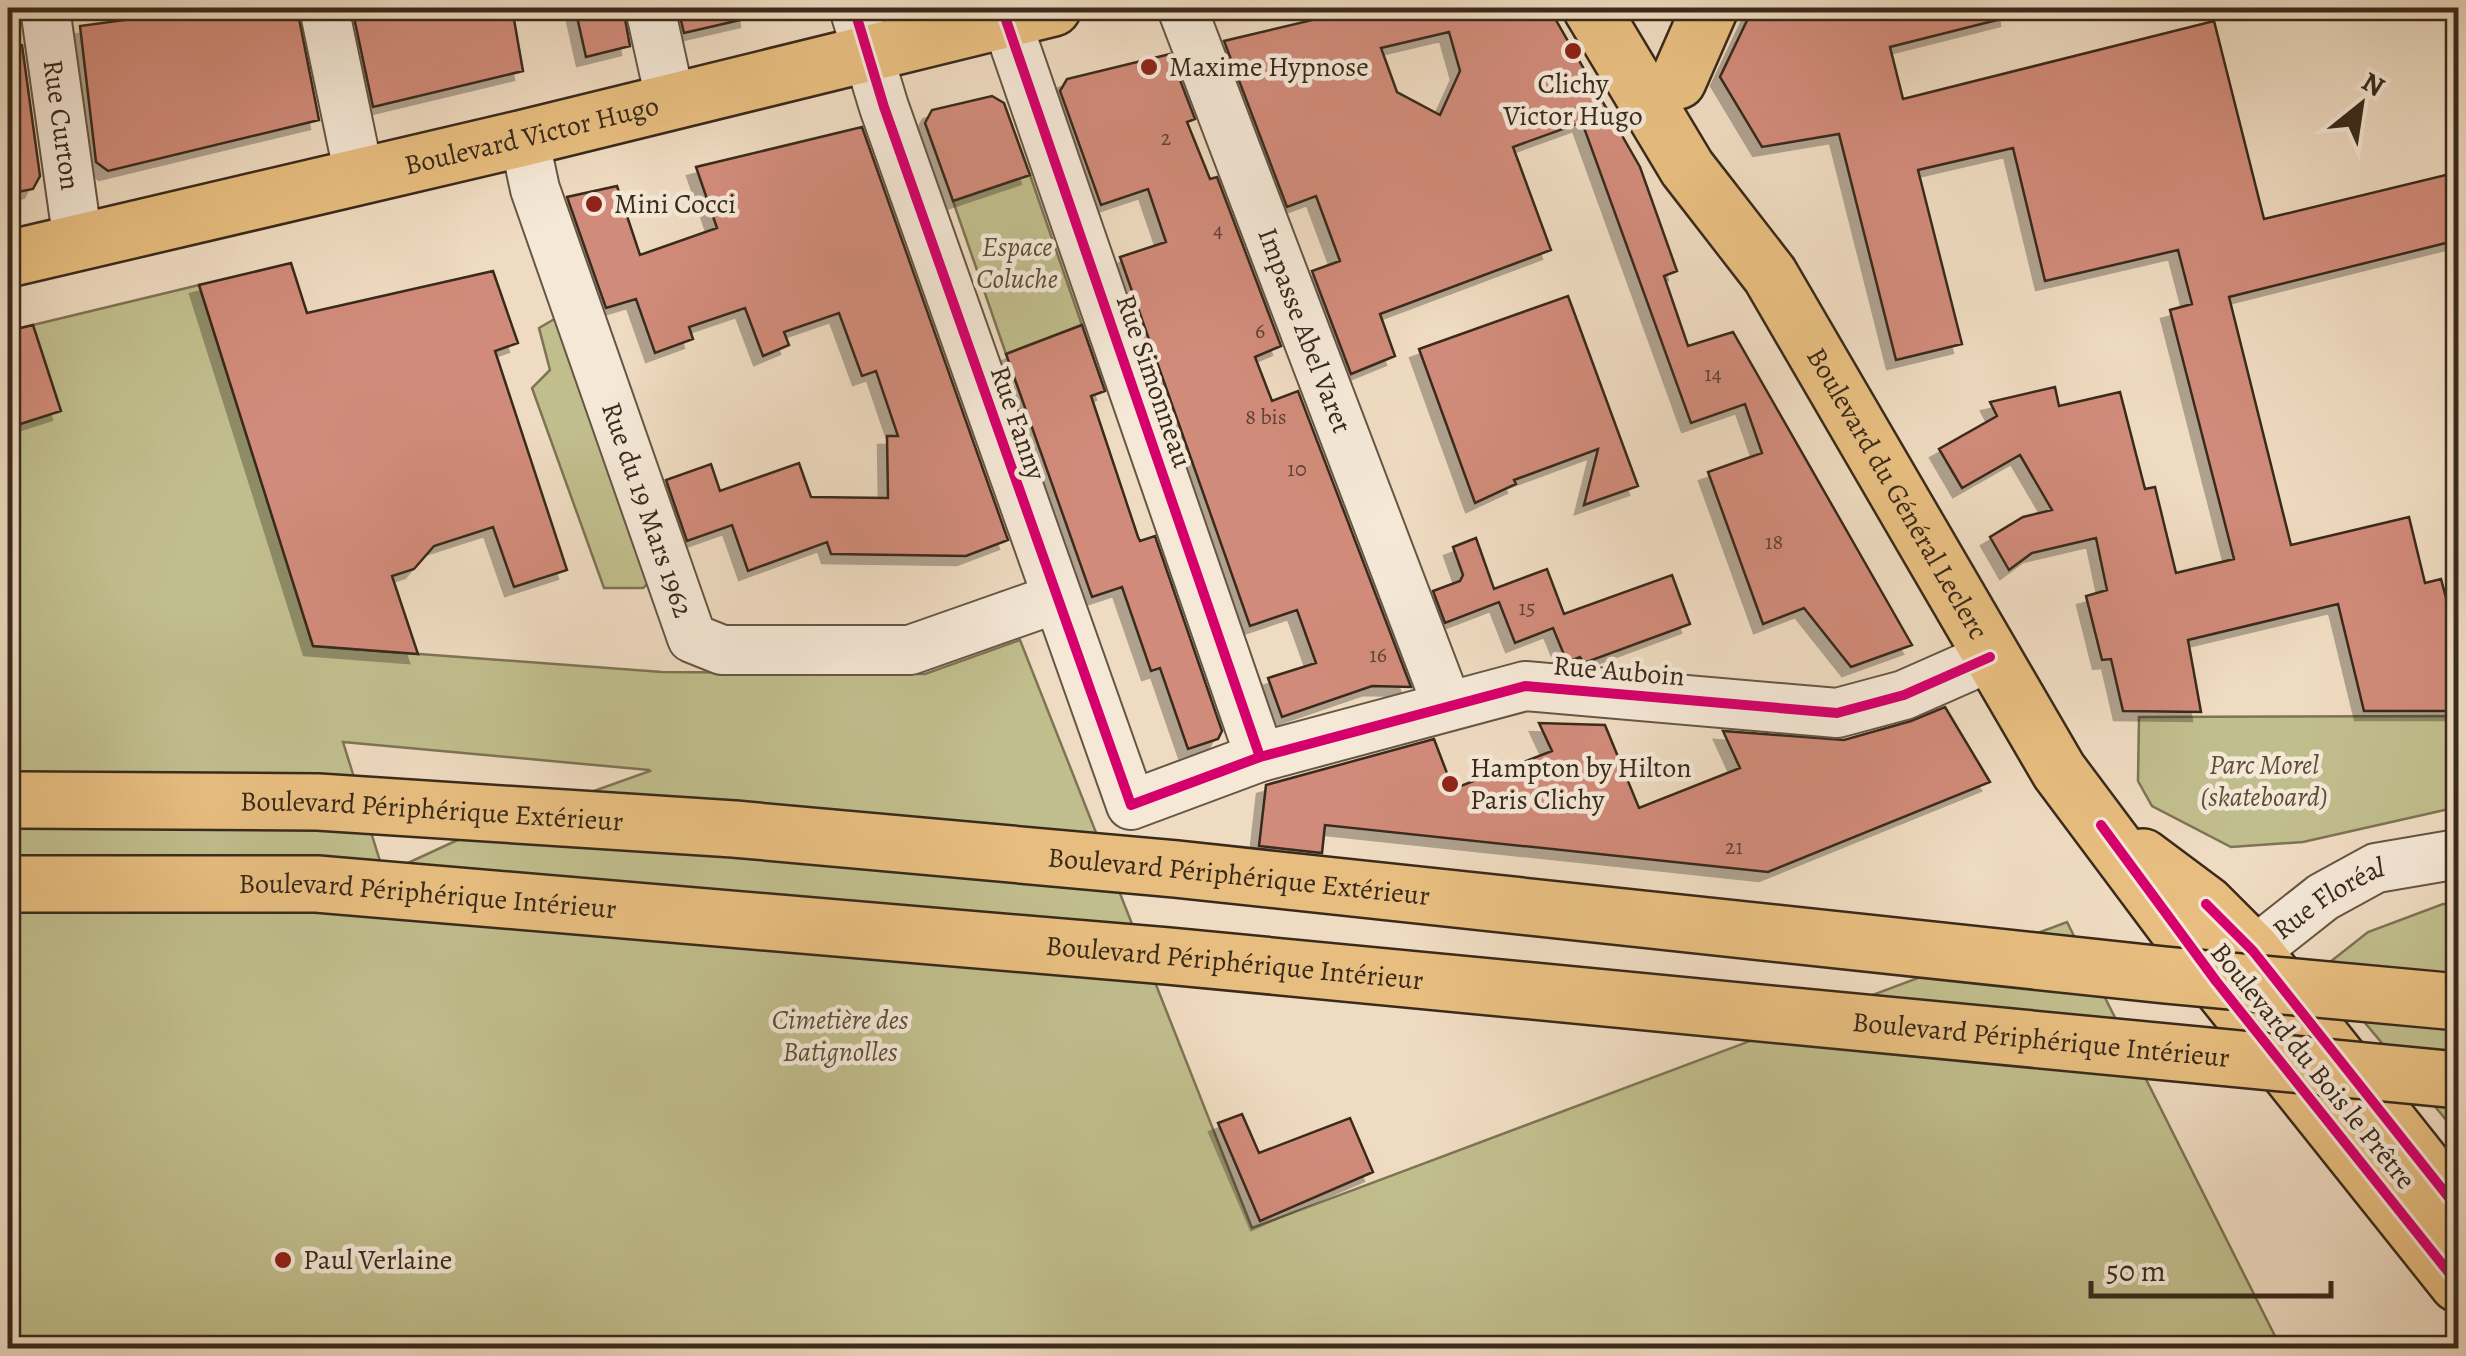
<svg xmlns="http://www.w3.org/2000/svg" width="2466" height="1356" viewBox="0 0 2466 1356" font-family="Alegreya,serif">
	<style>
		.green { fill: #c1be8d; stroke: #7d7454; stroke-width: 2.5; fill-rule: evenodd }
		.building { fill: #d18b7a; stroke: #392a1b; stroke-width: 2.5; fill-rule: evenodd; filter: url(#shadow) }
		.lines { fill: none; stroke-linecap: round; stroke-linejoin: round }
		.minor-casing { stroke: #665644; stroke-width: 52 }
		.major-casing { stroke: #392a1b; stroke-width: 60 }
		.minor { stroke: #f5e8d7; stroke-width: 48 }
		.major { stroke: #e8be80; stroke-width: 55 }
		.highway-bridge-casing { stroke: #392a1b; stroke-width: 60; stroke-linecap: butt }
		.highway-bridge { stroke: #e8be80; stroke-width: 55 }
		.cycleway-casing { stroke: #f5e8d7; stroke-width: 16 }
		.cycleway { stroke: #d6006c; stroke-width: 10 }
		.poi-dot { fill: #8f2418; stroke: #f5e8d7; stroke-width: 4 }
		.labels { text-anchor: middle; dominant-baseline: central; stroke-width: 9; stroke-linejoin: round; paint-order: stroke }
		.number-label { font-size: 22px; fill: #5f4233 }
		.poi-label { font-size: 28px; fill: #392a1b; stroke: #f5e8d7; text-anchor: start }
		.street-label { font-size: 28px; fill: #392a1b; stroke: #f5e8d7 }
		.park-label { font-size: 28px; font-style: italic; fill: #5b4f38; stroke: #f5e8d7 }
	</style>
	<defs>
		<filter id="shadow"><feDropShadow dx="-9" dy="9" stdDeviation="0" flood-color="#0004"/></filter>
	</defs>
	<rect width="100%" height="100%" fill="#efdbc1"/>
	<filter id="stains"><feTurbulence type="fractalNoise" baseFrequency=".002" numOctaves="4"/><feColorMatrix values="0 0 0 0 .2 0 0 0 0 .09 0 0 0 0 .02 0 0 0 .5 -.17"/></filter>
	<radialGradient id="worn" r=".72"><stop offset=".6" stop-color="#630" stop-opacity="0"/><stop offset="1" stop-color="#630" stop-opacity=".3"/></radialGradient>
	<path class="green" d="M1030,175l52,150 -76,29 -53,-153z
		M199,285l114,361 349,26 263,2 95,-34 232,588 815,-306 214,426h-2273v-368l11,-7 -11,-35v-607zM343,742l306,28 1,1 -188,67 -78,36z
		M563,314l88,267 -8,7h-39l-72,-200 18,-18 -11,-42z
		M2458,716v91l-155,35 -72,5 -79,-41 -14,-25 1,-64z
		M2443,904l15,1v229l-123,-147 -5,-25 38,-30z"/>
	<path class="building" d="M146,8h151l22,112 -211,51 -12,-9 -16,-136 67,-9z
		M352,8h160l11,63 -150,36z
		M575,8h48l7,38 -44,11z
		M678,8h70l1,10 -65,15z
		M1363,8h186l91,159 37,104 -13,5 24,70 45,-14 179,313 -61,22 -47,-59 -41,16 -55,-152 54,-19 -17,-49 -54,19 -109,-301 -69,25 38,103 -171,64 15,42 -44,18 -39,-103 28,-10 -24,-65 -29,11 -63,-166zM1449,32l11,39 -20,44 -43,-23 -16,-44z
		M1753,8h255l1,9 -119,30 13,52 311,-78 50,198 194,-47v68l-229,57 62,248 118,-28 16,66 16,-4 15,56 2,76h-94l-26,-107 -150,36 13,72 -78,-1 -12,-52 -9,1 -16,-64 21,-6 -11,-52 -64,15 -23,17 -19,-33 33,-20 29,-7 -32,-55 -58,33 -23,-39 58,-33 -7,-14 65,-15 4,19 61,-14 25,97 10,-2 21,86 58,-14 -64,-249 22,-6 -14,-54 -133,31 -32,-133 -95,22 44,174 -66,16 -57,-226 -77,13 -42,-70z
		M22,45l18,131 -7,13 -25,5v-148z
		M1170,54l25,65 -8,3 23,57 7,-2 64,169 -26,11 17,44 26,-10 113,296 -39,-1 -90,31 -14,-39 48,-15 -19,-53 -47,16 -130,-369 46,-15 -18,-53 -47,16 -41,-114 7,-12z
		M992,96l12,7 26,72 -77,26 -28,-78 7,-13z
		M862,127l146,413 -42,16 -135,-2 -4,-12 -79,29 -16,-46 -45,16 -21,-61 45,-16 9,27 79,-28 12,34 77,1 -1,-62h11l-22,-65 -14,5 -23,-63 -55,19 5,13 -26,11 -18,-48 -56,19 4,12 -38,14 -19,-54 -30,9 -39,-111 50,-11 23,69 77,-27 -21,-61z
		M291,263l16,50 186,-42 25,72 -23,8 72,219 -53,17 -21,-60 -59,19 -20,23 -22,7 26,78 -105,-8 -114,-361z
		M1568,296l70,190 -54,19 14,-56 -84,31 2,4 -41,19 -56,-154z
		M33,325l28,86 -53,17v-97z
		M1082,325l23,66 -14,5 47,141 2,4 15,-5 67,195 -4,8 -30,10 -28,-81 -9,3 -29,-84 -30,10 -86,-243z
		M1476,538l18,51 53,-20 17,45 108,-39 18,49 -106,39 -4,-6 -13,5 -14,-34 -38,15 -16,-41 -54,21 -12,-32 27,-10 3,-6 -10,-28z
		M1945,707l45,75 -222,90 -443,-47 -3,28 -63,-7 7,-61 168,-46 19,50 99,-38 -13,-28 66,2 34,83 101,-40 -17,-37 121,9 67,-19z
		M1242,1114l17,39 91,-35 23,54 -113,49 -42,-98z"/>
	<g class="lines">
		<defs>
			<g id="minor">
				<path id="s1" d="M45,8l33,234"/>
				<path d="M324,8l35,167"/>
				<path d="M650,8l21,95"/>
				<path d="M854,8l30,99 247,698 129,-48 265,-71 312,27 67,-18 86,-38"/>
				<path id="s2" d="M1182,8l265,697"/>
				<path d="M1006,20l254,737"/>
				<path id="s3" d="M524,138l11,51 157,449 30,12h188l145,-51"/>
				<path id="s4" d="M2223,976l100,-79 53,-29 82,-14"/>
			</g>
			<g id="major">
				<path id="s5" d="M1591,8l96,160 83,107 289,496 157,210 242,303"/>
				<path d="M1678,81l32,-73"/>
				<path id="s6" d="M8,259l516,-121 529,-130"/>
				<path d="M2143,857l63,47 47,47 205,258"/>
			</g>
		</defs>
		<use href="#minor" class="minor-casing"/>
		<use href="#major" class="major-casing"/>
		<use href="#minor" class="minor"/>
		<use href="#major" class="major"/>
		<defs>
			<g id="highway-bridge">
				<path id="s7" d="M17,800l301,2 416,27 442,40 989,106 293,27"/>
				<path id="s8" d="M8,884h309l851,72 1290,124"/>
			</g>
		</defs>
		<use href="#highway-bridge" class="highway-bridge-casing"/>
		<use href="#highway-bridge" class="highway-bridge"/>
		<defs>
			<path id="cycleway" d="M854,8l30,99 247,698 129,-48 265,-71 312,27 67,-18 86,-38
				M1006,20l254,737
				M2101,825l115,156 242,303
				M2206,904l47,47 205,258"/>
		</defs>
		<use href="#cycleway" class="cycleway-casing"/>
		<use href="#cycleway" class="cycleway"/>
	</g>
	<g class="poi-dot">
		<circle cx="1573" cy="51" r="10"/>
		<circle cx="1149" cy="67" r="10"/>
		<circle cx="594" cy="204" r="10"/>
		<circle cx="1450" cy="784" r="10"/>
		<circle cx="283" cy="1260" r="10"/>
	</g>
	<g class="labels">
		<g class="number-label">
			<text x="1166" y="138">2</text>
			<text x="1218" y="230">4</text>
			<text x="1260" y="331">6</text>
			<text x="1713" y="374">14</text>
			<text x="1266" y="417">8 bis</text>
			<text x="1297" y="469">10</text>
			<text x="1774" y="542">18</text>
			<text x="1527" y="608">15</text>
			<text x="1378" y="655">16</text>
			<text x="1734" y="847">21</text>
		</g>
		<g class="poi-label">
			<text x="1169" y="67">Maxime Hypnose</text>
			<text x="1573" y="84" text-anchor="middle">Clichy<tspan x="1573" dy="32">Victor Hugo</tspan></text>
			<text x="614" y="204">Mini Cocci</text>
			<text x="1470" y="768">Hampton by Hilton<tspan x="1470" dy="32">Paris Clichy</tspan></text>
			<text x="303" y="1260">Paul Verlaine</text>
		</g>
		<g class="street-label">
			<text stroke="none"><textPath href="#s1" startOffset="118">Rue Curton</textPath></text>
			<text stroke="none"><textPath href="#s6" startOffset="538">Boulevard Victor Hugo</textPath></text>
			<text stroke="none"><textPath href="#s2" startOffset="345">Impasse Abel Varet</textPath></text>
			<text transform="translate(1154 381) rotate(71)">Rue Simonneau</text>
			<text transform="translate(1018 423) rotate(71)">Rue Fanny</text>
			<text stroke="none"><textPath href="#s5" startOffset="575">Boulevard du Général Leclerc</textPath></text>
			<text stroke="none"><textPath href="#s3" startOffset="392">Rue du 19 Mars 1962</textPath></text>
			<text transform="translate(1619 671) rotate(5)">Rue Auboin</text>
			<text stroke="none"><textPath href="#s7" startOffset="415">Boulevard Périphérique Extérieur</textPath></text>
			<text stroke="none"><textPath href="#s7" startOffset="1225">Boulevard Périphérique Extérieur</textPath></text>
			<text stroke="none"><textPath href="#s8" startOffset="420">Boulevard Périphérique Intérieur</textPath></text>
			<text stroke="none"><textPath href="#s4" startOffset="132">Rue Floréal</textPath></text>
			<text stroke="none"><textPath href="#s8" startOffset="1230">Boulevard Périphérique Intérieur</textPath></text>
			<text stroke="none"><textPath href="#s8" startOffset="2040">Boulevard Périphérique Intérieur</textPath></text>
			<text transform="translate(2313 1066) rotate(51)">Boulevard du Bois le Prêtre</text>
		</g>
		<g class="park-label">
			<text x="1017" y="247">Espace<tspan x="1017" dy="32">Coluche</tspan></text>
			<text x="2264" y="765">Parc Morel<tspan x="2264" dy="32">(skateboard)</tspan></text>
			<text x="840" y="1020">Cimetière des<tspan x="840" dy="32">Batignolles</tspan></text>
		</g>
	</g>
	<rect width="2466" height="1356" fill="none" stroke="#efdbc1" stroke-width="40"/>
	<rect x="10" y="10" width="2446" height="1336" fill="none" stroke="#392a1b" stroke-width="5"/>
	<rect x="20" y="20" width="2426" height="1316" fill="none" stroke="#392a1b" stroke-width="2.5"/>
	<g transform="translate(2361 105) rotate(30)" stroke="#f5e8d7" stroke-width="8" paint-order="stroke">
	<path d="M0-8L18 38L0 25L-18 38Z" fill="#392a1b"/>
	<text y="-15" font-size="28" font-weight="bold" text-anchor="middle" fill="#392a1b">N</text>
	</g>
	<path d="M2091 1281v15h240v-15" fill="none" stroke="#392a1b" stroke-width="5"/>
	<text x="2106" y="1281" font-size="30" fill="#392a1b" stroke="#f5e8d7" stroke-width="8" paint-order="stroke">50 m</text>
	<rect width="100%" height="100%" filter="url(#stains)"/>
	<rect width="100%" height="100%" fill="url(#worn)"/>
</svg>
